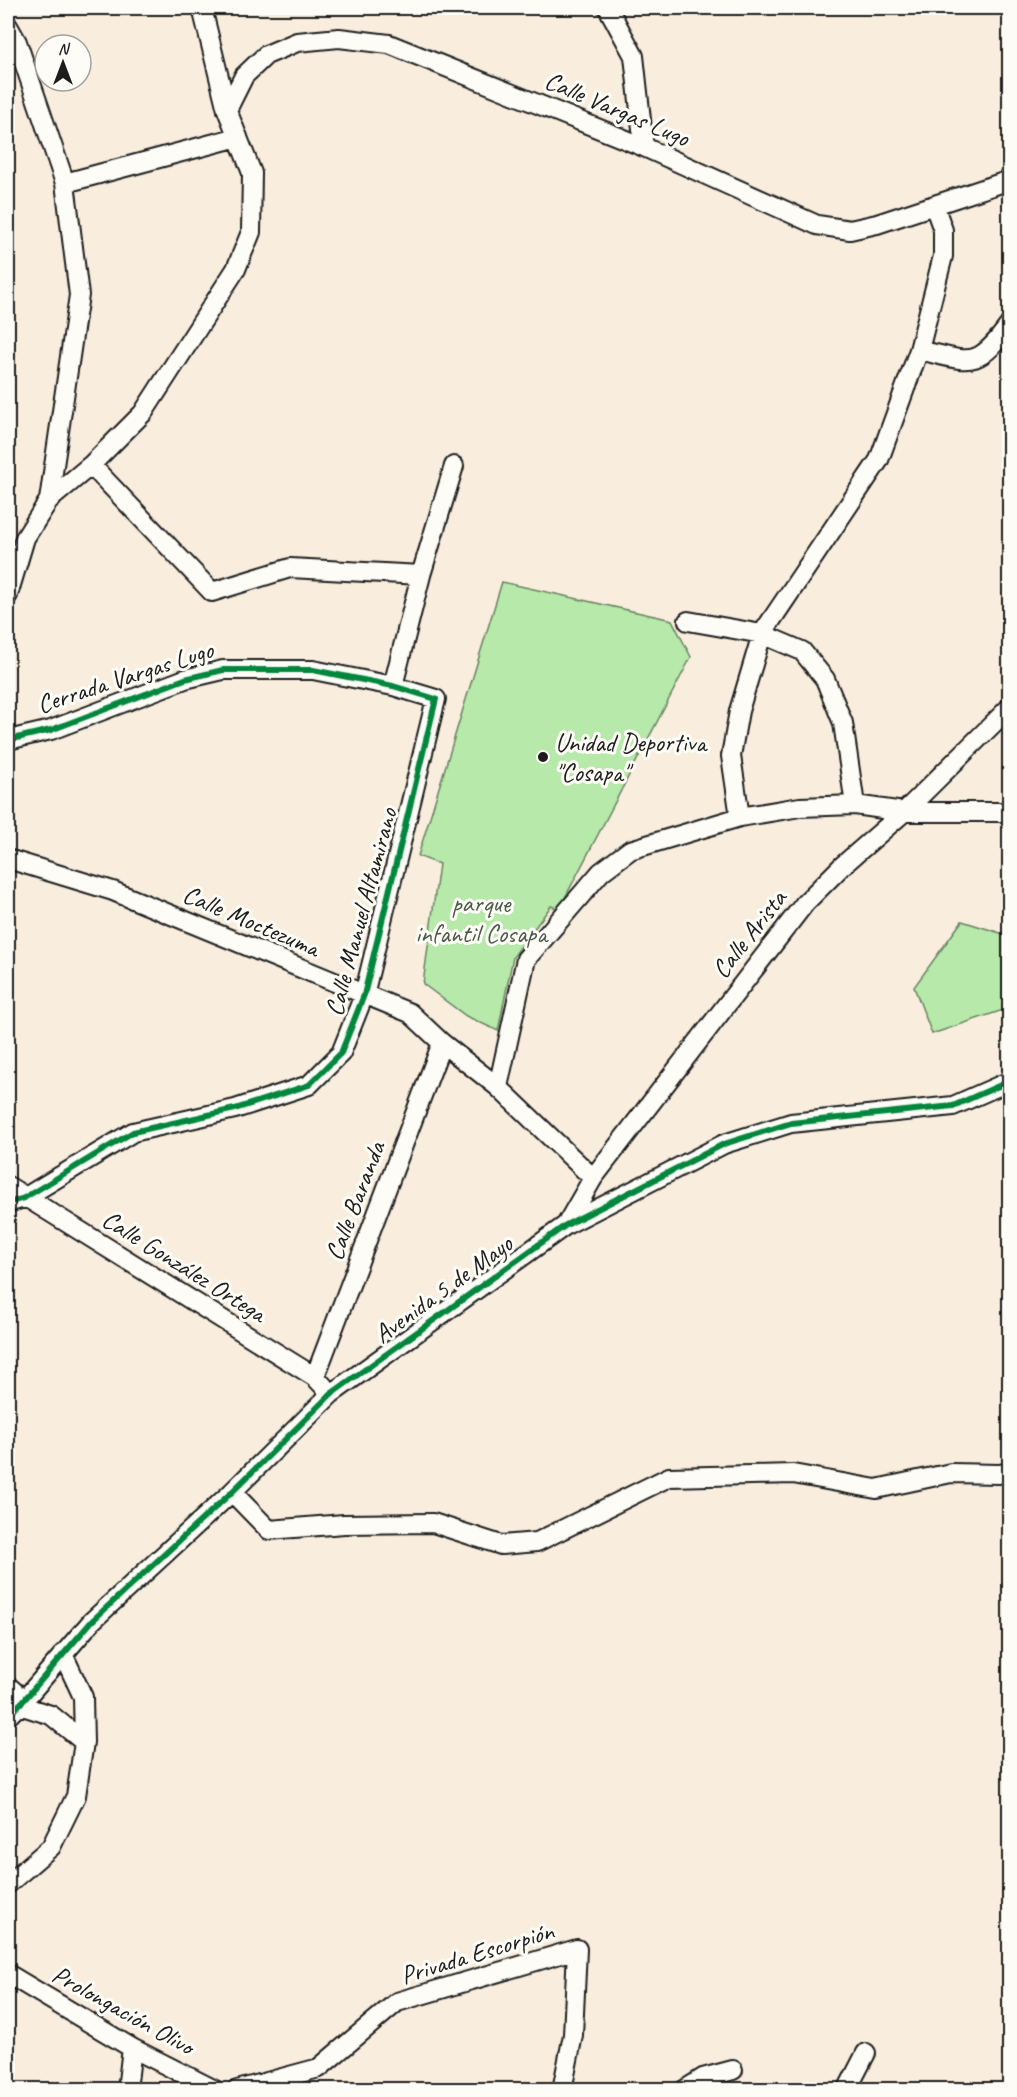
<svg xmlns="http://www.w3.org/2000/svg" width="1017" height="2097" viewBox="0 0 1017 2097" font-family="Caveat,sans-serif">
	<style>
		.green { fill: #b6e9aa; stroke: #698263; stroke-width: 1.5 }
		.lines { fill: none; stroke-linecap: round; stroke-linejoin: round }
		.minor-casing { stroke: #1c1c1c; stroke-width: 22 }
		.minor { stroke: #fdfcf7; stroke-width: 18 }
		.cycleway-casing { stroke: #fdfcf7; stroke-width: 10 }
		.cycleway { stroke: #00873e; stroke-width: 6 }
		.poi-dot { fill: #1c1c1c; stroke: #fdfcf7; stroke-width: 2 }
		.labels { text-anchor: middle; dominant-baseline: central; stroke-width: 6; stroke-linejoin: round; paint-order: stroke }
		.street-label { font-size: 26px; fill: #1c1c1c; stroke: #fdfcf7 }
		.poi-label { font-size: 26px; fill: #1c1c1c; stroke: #fdfcf7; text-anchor: start }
		.park-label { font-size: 26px; fill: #4a5a47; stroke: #fdfcf7 }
	</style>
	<rect width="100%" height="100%" fill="#f9eede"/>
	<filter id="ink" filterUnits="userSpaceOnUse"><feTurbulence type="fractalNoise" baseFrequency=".0167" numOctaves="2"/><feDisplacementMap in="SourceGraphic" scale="12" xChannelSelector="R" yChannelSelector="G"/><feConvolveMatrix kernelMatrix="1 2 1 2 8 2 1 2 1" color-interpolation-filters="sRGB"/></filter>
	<g filter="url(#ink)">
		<path class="green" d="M502,582l170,38 19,37 -132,252 -8,-3 -38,51 -15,74 -32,-15 -43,-32 16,-120 -21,-8z
			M962,921l45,14 2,-3v76l-77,26 -18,-47z"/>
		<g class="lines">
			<defs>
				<path id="minor" d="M608,8l26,48 10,91
					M8,26l9,16 48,141 14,112 -30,205
					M227,110l17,-34 22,-21 31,-13 42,-4 50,6 255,103 173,78 33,5 27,-6 133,-44
					M65,183l173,-46
					M919,350c52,12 57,20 91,-26
					M91,465l121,127 78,-24 131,7
					M8,595l17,-57 24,-38 42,-35 52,-52 93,-144 15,-37 1,-59 -25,-63 -25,-102
					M688,621l74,13 40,17 23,28 18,44 12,82
					M393,686l28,-111 33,-109
					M8,740l43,-10 134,-51 38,-9h90l80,16 43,13 -72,296 -23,58 -32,32 -74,24 -102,23 -109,66 -16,5
					M740,817l-9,-61 8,-45 23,-77 117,-174 40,-110 24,-94v-26l-9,-25
					M8,859l105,32 297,122 32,30 56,44 95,91
					M498,1087l28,-128 75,-87 29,-22 110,-33 60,-10 55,-2 49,7h106
					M8,1186l307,191 16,17
					M566,1225l27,-47 212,-275 37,-37 62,-54 106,-105
					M315,1377l127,-334
					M232,1492l37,38 75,-6 89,-1 68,22 36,-3 132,-65 124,-3 83,15 75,-16 48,1 11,-2
					M8,1686l16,14
					M19,1705l32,10 33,27
					M8,1716l16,-16 68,-79 140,-129 99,-98 235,-169 158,-81 67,-21 162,-17 57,-25
					M8,1884l43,-37 25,-51 8,-54 -1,-45 -20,-43
					M8,1974l124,74 83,42
					M127,2090l5,-42
					M237,2090l82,-22 78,-66 180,-53 -4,86 -11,55
					M684,2090l19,-12 30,-8
					M847,2090l19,-37"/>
			</defs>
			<use href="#minor" class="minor-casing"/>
			<use href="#minor" class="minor"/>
			<defs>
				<path id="cycleway" d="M8,740l43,-10 134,-51 38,-9h90l80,16 43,13 -72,296 -23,58 -32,32 -74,24 -102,23 -109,66 -16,5
					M8,1716l16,-16 68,-79 140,-129 99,-98 235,-169 158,-81 67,-21 162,-17 57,-25"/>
			</defs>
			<use href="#cycleway" class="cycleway-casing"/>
			<use href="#cycleway" class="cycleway"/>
		</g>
	</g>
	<circle class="poi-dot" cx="543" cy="757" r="6"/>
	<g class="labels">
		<g class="street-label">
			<text transform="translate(617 109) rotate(23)">Calle Vargas Lugo</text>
			<text transform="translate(125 677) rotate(-18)">Cerrada Vargas Lugo</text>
			<text transform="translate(361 912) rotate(-75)">Calle Manuel Altamirano</text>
			<text transform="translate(251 921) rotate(23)">Calle Moctezuma</text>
			<text transform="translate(749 934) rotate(-52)">Calle Arista</text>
			<text transform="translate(355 1201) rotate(-69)">Calle Baranda</text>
			<text transform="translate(184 1266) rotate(32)">Calle González Ortega</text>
			<text transform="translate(443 1289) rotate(-36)">Avenida 5 de Mayo</text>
			<text transform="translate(477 1953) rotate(-17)">Privada Escorpión</text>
			<text transform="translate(123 2010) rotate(29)">Prolongación Olivo</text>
		</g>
		<g class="poi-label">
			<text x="555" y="742">Unidad Deportiva<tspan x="555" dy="30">"Cosapa"</tspan></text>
		</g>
		<g class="park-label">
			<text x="481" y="903">parque<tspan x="481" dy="30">infantil Cosapa</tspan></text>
		</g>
	</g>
	<rect width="1017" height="2097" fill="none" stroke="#fdfcf7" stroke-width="30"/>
	<rect x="15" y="15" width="987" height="2067" fill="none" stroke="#1c1c1c" stroke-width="2" filter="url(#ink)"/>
	<g transform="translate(63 63)"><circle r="28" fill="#fdfcf7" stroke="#a3a29f" stroke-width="1.5"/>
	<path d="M0-4.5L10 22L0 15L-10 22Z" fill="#1c1c1c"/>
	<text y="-9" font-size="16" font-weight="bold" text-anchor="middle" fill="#1c1c1c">N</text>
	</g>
</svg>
